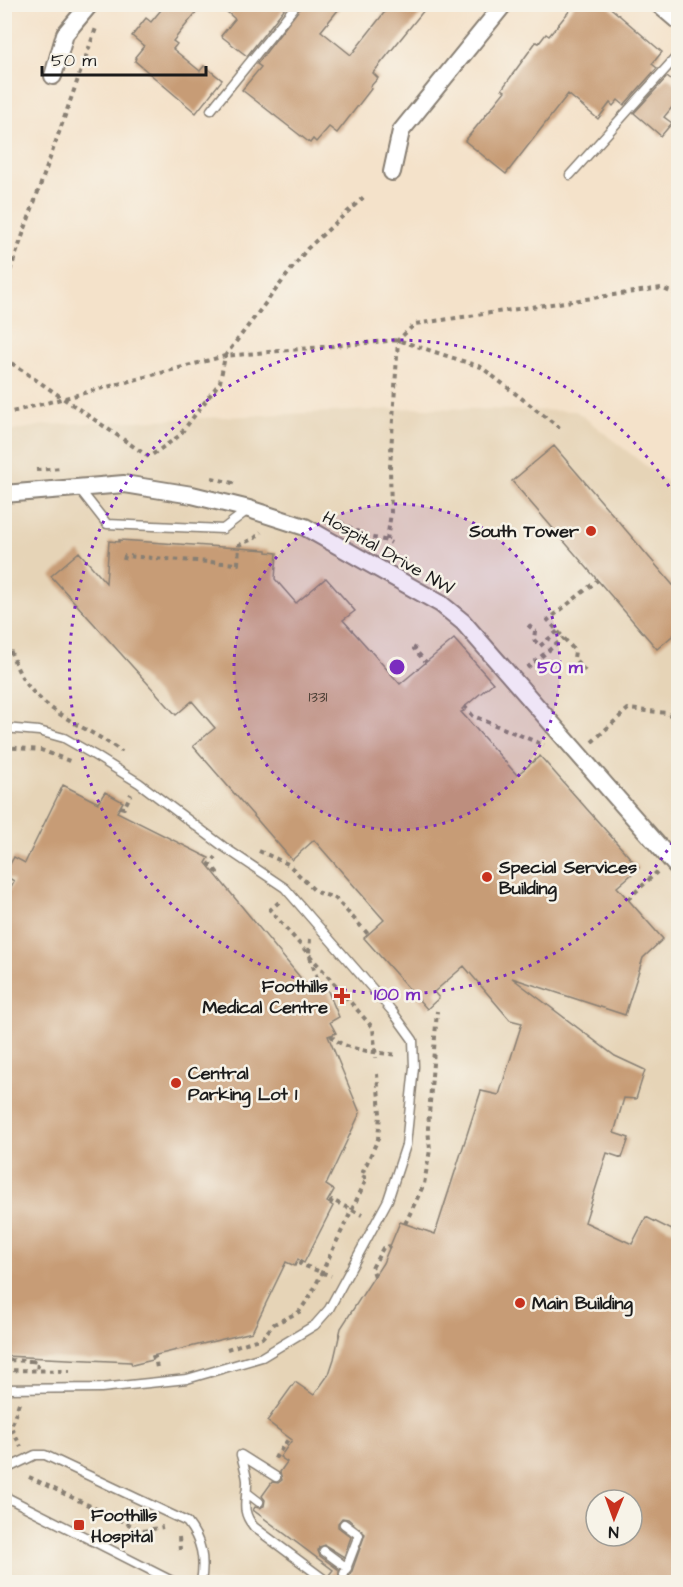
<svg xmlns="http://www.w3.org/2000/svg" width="683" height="1587" viewBox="0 0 683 1587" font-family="'Architects Daughter',sans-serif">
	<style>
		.built { fill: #e6d4b7; fill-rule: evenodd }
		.building { fill: #c79c76; fill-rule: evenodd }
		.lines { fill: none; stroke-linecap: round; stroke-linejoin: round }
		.lane-casing { stroke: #887f73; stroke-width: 11 }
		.street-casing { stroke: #887f73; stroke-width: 20 }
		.path { stroke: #887f73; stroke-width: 4; stroke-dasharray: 4.5 4.5; stroke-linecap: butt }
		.lane { stroke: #fff; stroke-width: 8 }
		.street { stroke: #fff; stroke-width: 16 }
		.ring { fill: none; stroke: #7b2cbf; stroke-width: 3; stroke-dasharray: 3 6 }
		.poi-dot { fill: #c8321e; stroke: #f7f3e8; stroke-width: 2 }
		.labels { text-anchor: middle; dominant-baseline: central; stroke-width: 5; stroke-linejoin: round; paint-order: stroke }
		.number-label { font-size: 15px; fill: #473c32 }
		.poi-label { font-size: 18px; font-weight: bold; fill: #1c1c1c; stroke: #f7f3e8; text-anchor: start }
		.street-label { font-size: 18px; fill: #1c1c1c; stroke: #f7f3e8 }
		.centre { fill: #7b2cbf; stroke: #f7f3e8; stroke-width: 3 }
		.ring-label { font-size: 18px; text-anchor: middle; font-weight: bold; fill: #7b2cbf; stroke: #f7f3e8; stroke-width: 5; stroke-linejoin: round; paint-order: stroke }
	</style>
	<rect width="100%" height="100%" fill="#f7f3e8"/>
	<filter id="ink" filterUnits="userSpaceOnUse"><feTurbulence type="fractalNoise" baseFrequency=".0167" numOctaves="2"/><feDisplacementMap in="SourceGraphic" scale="12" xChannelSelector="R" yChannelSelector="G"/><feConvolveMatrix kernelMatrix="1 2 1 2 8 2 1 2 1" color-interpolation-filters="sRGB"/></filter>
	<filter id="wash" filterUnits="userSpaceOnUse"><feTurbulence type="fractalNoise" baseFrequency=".008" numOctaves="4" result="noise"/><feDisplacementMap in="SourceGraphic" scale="24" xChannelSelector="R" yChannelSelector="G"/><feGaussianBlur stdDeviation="1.35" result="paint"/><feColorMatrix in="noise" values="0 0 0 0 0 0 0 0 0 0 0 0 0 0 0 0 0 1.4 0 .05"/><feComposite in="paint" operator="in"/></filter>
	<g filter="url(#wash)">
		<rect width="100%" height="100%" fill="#f4e2ca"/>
		<path class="built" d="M419,408l157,3 102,80v1091h-673v-1150l40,-7zM596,1500h36v36h-36z"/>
		<g id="blocks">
			<path class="building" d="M166,4h37l-30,37 4,3 -4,5 27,22 4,-5 18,14 -26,33 -61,-52 1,-3 -1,-1 9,-11 -12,-10 14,-18 5,4z
				M218,4h70l-41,52 -26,-20 14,-17z
				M303,4h40l-22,27 30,24 40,-51h38l-56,69 5,5 -8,9 1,2 -34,44 -8,-6 -13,15 -3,-3 -3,4 -68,-53 19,-23 -4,-3z
				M575,4h31l56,48 -10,12 5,4 -33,37 -6,-5 -5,6 -3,-3 -12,16 -30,-25 -62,80 -41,-33 40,-50 -3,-2 34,-47 3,1 7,-9 3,2z
				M667,77l11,9v14l-14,17 8,6 -11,13 -27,-23z
				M554,446l124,145v40l-21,18 -145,-168z
				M119,540l148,10v2l10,1 -2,26 21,24 30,-25 29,33 -12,9 57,64 54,-45 39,44 -31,26 2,2 -3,1 56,63 23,-19 99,112 -22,19 46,52 -20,19 -18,57 -113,-37 103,78 30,14 -9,29 -12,-1 -10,35 15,5 -7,20 -15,-5 -22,69 47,22 14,-27 32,16v349h-347l-2,-7 4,-5 -80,-60 2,-3 4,1 5,-2 1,-6 -3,-4 10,-14 6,1 4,-3 -2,-8 7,-10 -7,-5 12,-17 -25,-19 28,-39 19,13 15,-21 5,-15 7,-31 42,-65 17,-41 35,12 46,-143 18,4 23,-72 -12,-3 -46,-54 -30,26 5,6 -12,11 -63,-71 20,-18 -70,-80 -22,20 -99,-114 22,-18 -23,-27 -16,14 -125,-139 28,-24 27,31 3,-42 10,1zM596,1500h36v36h-36zM342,1518l6,1 17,15 -13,37 -4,8 -4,1 -5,-2v-8l-19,-14 -2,-5 1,-4 6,-2 19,12 7,-20 -13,-10v-4z
				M63,785l35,18 7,-11 18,10 -6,10 92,46 -3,5 102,124 16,-5 15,35 -9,5 6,11 -8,3 32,77 -34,72 8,5 -7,12 6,4 -29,57 -6,-4 -3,7 -9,-4 -34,70 -100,24 1,4 -21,5 -1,-3 -127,-6v-456l10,-19 -10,-6 10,-18 11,6z"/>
		</g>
	</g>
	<g filter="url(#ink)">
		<use href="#blocks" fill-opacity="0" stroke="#887f73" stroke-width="1.5"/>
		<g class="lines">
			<defs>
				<path id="lane" d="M211,110l86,-106
					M570,175l108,-120
					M78,487l29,37 116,5 26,-20
					M4,728l35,3 25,7 30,17 45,28 85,64 61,41 107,123 21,29 1,27 -8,78 -18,55 -59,109 -14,16 -53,32 -75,22 -86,9 -97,1
					M241,1455c2,8 5,17 6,25 1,19 -8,29 7,47l71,53
					M241,1455l35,22
					M4,1470l31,-15h10l142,67c15,19 18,37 14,60
					M246,1492l13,10
					M4,1496l170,86
					M344,1524l15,11 -15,39
					M324,1551l23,17"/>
				<path id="street" d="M658,4l20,17
					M53,76l12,-42 25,-30
					M392,172l9,-41 103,-127
					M4,494l120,-10 68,11 57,14 56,18 136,77 22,18 215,246"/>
			</defs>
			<use href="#lane" class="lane-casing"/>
			<use href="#street" class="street-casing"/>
			<path class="path" d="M4,288l92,-260
				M678,310v10
				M4,358l145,99 30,-21 41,-54 5,-26 82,-107 59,-54
				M4,414l221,-58 173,-16 83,27 79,61
				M36,470l26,-2
				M212,478l25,6
				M340,522c9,5 18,10 27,14 8,3 17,3 24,7
				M387,540l4,-27 -1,-46 8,-127 17,-16 246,-36 17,7
				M124,560l1,-4 113,8 1,-19 16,-7 6,-6
				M528,625l7,6 -1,9 6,6 18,-15
				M4,634c6,14 10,30 18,43 23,38 67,50 100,75
				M416,647l-2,2 12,13
				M527,668l37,-30
				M585,671l-11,-13 1,-7 -27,-31 50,-40
				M464,706l9,10 71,29
				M592,742l36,-33 39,4 11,7
				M4,747l37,3 31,12
				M120,807l4,1 7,-14
				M259,851l29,13 28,28 19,6 33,36
				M216,873l1,-1 -7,-8 6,-7
				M628,899l29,-27
				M279,902l-9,8 103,118 3,30
				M310,939l-1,15 10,30
				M331,1035c8,15 51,18 67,20
				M330,1204l2,-4 30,15
				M405,1224l19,-40 6,-34 -2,-22 9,-117
				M301,1261l-1,3 31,12
				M375,1276l-3,-8 11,-20 7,-2
				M338,1336h1
				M227,1349l35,-11 12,-14 25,-12 13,-19 55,-115 -6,-2 17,-37 2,-25 -3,-40
				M152,1358l3,-1 2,11
				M31,1361l7,1 -1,9
				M4,1364l1,-4 26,1v-4
				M4,1370l66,1
				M19,1403l-8,24 10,20
				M4,1427h7
				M274,1456l2,1 13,-19
				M29,1477l114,54 20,-4
				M179,1537l1,13"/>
			<use href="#lane" class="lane"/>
			<use href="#street" class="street"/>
		</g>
	</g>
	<circle cx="397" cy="667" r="163" fill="#7b2cbf" fill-opacity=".12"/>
	<g class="ring">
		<circle cx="397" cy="667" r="163"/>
		<path d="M677 835A327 327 0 1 1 677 499"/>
	</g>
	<g class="poi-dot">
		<circle cx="591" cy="531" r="6"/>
		<circle cx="487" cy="877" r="6"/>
		<path d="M339 987h6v6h6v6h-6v6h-6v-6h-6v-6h6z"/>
		<circle cx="176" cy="1083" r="6"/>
		<circle cx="520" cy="1303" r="6"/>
		<rect x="73" y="1519" width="12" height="12" rx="3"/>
	</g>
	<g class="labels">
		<g class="number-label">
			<text x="318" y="697">1331</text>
		</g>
		<g class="poi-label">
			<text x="579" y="531" text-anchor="end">South Tower</text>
			<text x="499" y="867">Special Services<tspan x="499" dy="21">Building</tspan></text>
			<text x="328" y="986" text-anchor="end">Foothills<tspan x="328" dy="21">Medical Centre</tspan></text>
			<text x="188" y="1073">Central<tspan x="188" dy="21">Parking Lot 1</tspan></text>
			<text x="532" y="1303">Main Building</text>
			<text x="91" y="1515">Foothills<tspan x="91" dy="21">Hospital</tspan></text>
		</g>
		<g class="street-label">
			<text transform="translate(388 553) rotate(30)">Hospital Drive NW</text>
		</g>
	</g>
	<circle cx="397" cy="667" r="9" class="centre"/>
	<g class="ring-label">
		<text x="560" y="673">50 m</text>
		<text x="397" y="1000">100 m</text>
	</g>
	<rect width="683" height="1587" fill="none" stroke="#f7f3e8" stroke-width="24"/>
	<g transform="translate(614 1518) rotate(181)"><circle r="28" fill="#f7f3e8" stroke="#9f9d96" stroke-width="1.5"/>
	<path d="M0-4.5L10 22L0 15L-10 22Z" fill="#c8321e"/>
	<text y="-9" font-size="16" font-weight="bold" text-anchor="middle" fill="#1c1c1c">N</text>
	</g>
	<path d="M42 66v9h164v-9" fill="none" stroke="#1c1c1c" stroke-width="3"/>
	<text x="51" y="66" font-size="18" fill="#1c1c1c" stroke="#f7f3e8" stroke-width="4.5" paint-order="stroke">50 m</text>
</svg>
